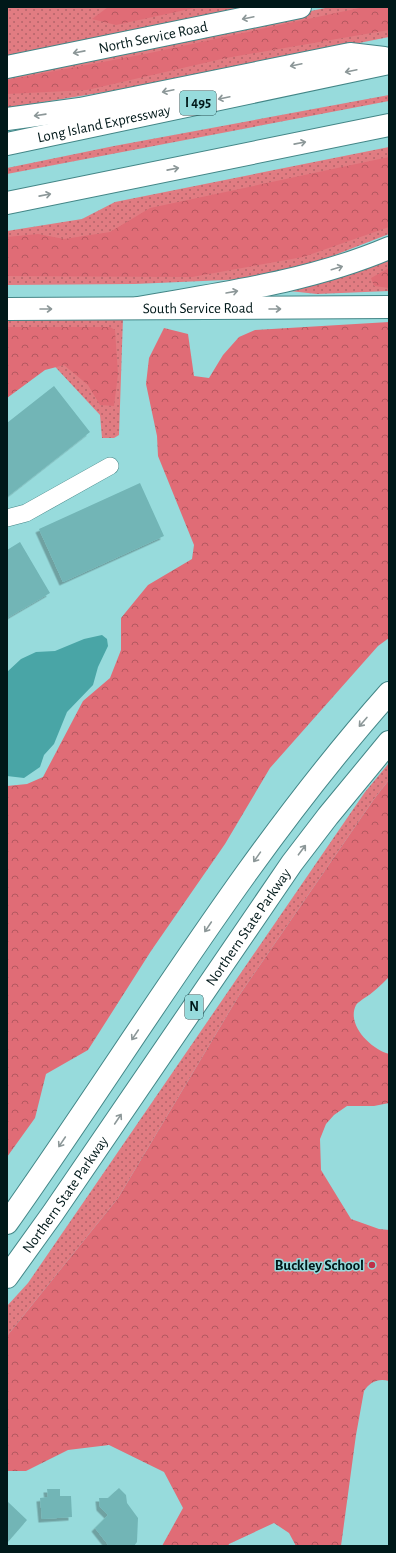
<svg xmlns="http://www.w3.org/2000/svg" width="396" height="1553" viewBox="0 0 396 1553" font-family="'Alegreya Sans',sans-serif">
	<style>
		.grass { fill: url(#grass-dots) }
		.forest { fill: url(#forest-crowns) }
		.water { fill: #49a5a6 }
		.building { fill: #72b5b6; filter: url(#shadow) }
		.lines { fill: none; stroke-linecap: round; stroke-linejoin: round }
		.minor-casing { stroke: #438687; stroke-width: 18 }
		.secondary-casing { stroke: #438687; stroke-width: 24 }
		.motorway-casing { stroke: #438687; stroke-width: 24 }
		.minor { stroke: #fff; stroke-width: 17 }
		.secondary { stroke: #fff; stroke-width: 22 }
		.motorway { stroke: #fff; stroke-width: 22 }
		.oneway { stroke: #8c9798 }
		.poi-dot { fill: #c02f48; stroke: #97dbdc; stroke-width: 1.5 }
		.labels { text-anchor: middle; dominant-baseline: central; stroke-width: 3; stroke-linejoin: round; paint-order: stroke }
		.shield { fill: #97dbdc; stroke: #2d5254; stroke-width: 1 }
		.shield-label { font-size: 14px; font-weight: bold; fill: #001819 }
		.street-label { font-size: 15px; fill: #001819; stroke: #97dbdc }
		.poi-label { font-size: 15px; font-weight: bold; fill: #001819; stroke: #97dbdc; text-anchor: end }
	</style>
	<defs>
		<pattern id="grass-dots" width="8" height="8" patternUnits="userSpaceOnUse"><rect width="8" height="8" fill="#e17c82"/><path d="M2 2h.1M6 6h.1" fill="none" stroke="#b4656a" stroke-width="1.8" stroke-linecap="round"/></pattern>
		<pattern id="forest-crowns" width="20" height="18" patternUnits="userSpaceOnUse"><rect width="20" height="18" fill="#e06c76"/><path d="M2 6a3 3 0 1 1 6 0M12 15a3 3 0 1 1 6 0" fill="none" stroke="#b35860"/></pattern>
		<filter id="shadow"><feDropShadow dx="-3.5" dy="3.5" stdDeviation="0" flood-color="#0004"/></filter>
	</defs>
	<rect width="100%" height="100%" fill="#97dbdc"/>
	<path class="grass" d="M7,7h293l-293,60z
		M330,7h59v30l-241,48 -141,23v-33z
		M389,95v6l-382,73v-6l107,-22z
		M389,147v87l-72,28 -69,17 -113,5 -128,1v-54l75,-12 33,-17z
		M389,259v32l-72,3 -37,-4z
		M123,318l-4,117 -5,3h-12l-2,-23 -54,-58 -39,30v-67z
		M389,763v17l-15,19 -136,198 -120,201 -111,138v-30l21,-23 337,-491z"/>
	<path class="forest" d="M108,7h91l-83,18 -24,-6z
		M364,7h25v23l-163,28 -139,32 -80,4v-14l138,-26z
		M389,157v70l-86,30 -111,20 -185,-1v-39l31,-3 26,5 46,-7 40,-24z
		M389,268v20l-15,-2 -3,-8z
		M389,322v316l-11,8 -108,122 -45,76 -74,107 -63,99 -42,24 -11,44 -28,39v-371l20,-2 16,-7 40,-76 27,-23 11,-28v-32l27,-33 44,-26 2,-14 -36,-89 -1,-20 -11,-52 3,-26 15,-30 24,6 6,42 15,2 14,-23 16,-18 16,-7z
		M7,327h103l5,3 3,44 -4,32 -14,-1 -12,-20 -24,-20 -19,5 -38,28z
		M389,780v197c-8,8 -16,16 -26,22 -2,2 -5,3 -7,6 -10,20 15,44 33,49v49l-15,3h-27l-13,9 -8,9 -6,15 1,31 30,49 28,10 10,1v151c-11,-3 -19,1 -25,10l-8,44 -15,111h-45l-7,-13 -15,-10 -45,21 -1,2h-66l21,-38 -19,-36 -55,-27 -41,5 -42,21h-19v-135l111,-138 120,-201 136,-198z"/>
	<path class="water" d="M102,635l5,4 1,7 -10,21 -5,18 -26,27 -13,32 -10,11 -4,12 -16,11 -17,-2v-104l14,-13 15,-7 19,-1 29,-12z"/>
	<path class="building" d="M54,386l36,46 -83,65v-74z
		M140,483l24,53 -101,46 -24,-53z
		M20,542l30,51 -43,25v-68z
		M119,1488l7,7 1,8 11,15 -1,24 -3,4h-25l-14,-18 13,-13 -8,-8 -1,-9h9z
		M47,1489h13v7h11l1,21 -30,2 -2,-21 8,-1z
		M7,1501l20,19 -20,23z"/>
	<g class="lines">
		<defs>
			<path id="minor" d="M7,518l19,-5 84,-47"/>
			<g id="secondary">
				<path id="s1" d="M7,67l293,-60"/>
				<path id="s2" d="M7,309l382,-2"/>
			</g>
			<g id="motorway">
				<path d="M7,119l73,-10 270,-55 34,4"/>
				<path id="s3" d="M7,144l382,-81"/>
				<path d="M7,203l382,-78"/>
				<path d="M138,308c85,-15 171,-26 251,-60"/>
				<path d="M7,1223c126,-178 237,-367 382,-530"/>
				<path id="s4" d="M7,1277l46,-64 239,-350 36,-47 61,-74"/>
			</g>
		</defs>
		<use href="#minor" class="minor-casing"/>
		<use href="#secondary" class="secondary-casing"/>
		<use href="#motorway" class="motorway-casing"/>
		<use href="#minor" class="minor"/>
		<use href="#secondary" class="secondary"/>
		<use href="#motorway" class="motorway"/>
	</g>
	<defs><path id="oneway-shaft" d="M-6 0H5M1.5-3L5.5 0L1.5 3" fill="none" stroke-width="1.6" stroke-linecap="round" stroke-linejoin="round"/></defs>
	<g class="oneway">
		<use href="#oneway-shaft" transform="translate(248 18) rotate(168)"/>
		<use href="#oneway-shaft" transform="translate(79 52) rotate(169)"/>
		<use href="#oneway-shaft" transform="translate(296 65) rotate(168)"/>
		<use href="#oneway-shaft" transform="translate(351 71) rotate(168)"/>
		<use href="#oneway-shaft" transform="translate(168 91) rotate(168)"/>
		<use href="#oneway-shaft" transform="translate(224 98) rotate(168)"/>
		<use href="#oneway-shaft" transform="translate(40 115) rotate(172)"/>
		<use href="#oneway-shaft" transform="translate(300 143) rotate(-11)"/>
		<use href="#oneway-shaft" transform="translate(173 169) rotate(-11)"/>
		<use href="#oneway-shaft" transform="translate(45 195) rotate(-11)"/>
		<use href="#oneway-shaft" transform="translate(337 268) rotate(-17)"/>
		<use href="#oneway-shaft" transform="translate(232 292) rotate(-10)"/>
		<use href="#oneway-shaft" transform="translate(46 309)"/>
		<use href="#oneway-shaft" transform="translate(275 309)"/>
		<use href="#oneway-shaft" transform="translate(363 722) rotate(131)"/>
		<use href="#oneway-shaft" transform="translate(302 850) rotate(-53)"/>
		<use href="#oneway-shaft" transform="translate(257 857) rotate(125)"/>
		<use href="#oneway-shaft" transform="translate(208 927) rotate(124)"/>
		<use href="#oneway-shaft" transform="translate(135 1035) rotate(124)"/>
		<use href="#oneway-shaft" transform="translate(118 1119) rotate(-56)"/>
		<use href="#oneway-shaft" transform="translate(62 1142) rotate(124)"/>
	</g>
	<circle class="poi-dot" cx="372" cy="1265" r="4"/>
	<g class="labels">
		<g class="shield">
			<rect x="180" y="91" width="36" height="24" rx="3"/>
			<rect x="185" y="995" width="18" height="24" rx="3"/>
		</g>
		<g class="shield-label">
			<text x="198" y="103">I 495</text>
			<text x="194" y="1007">N</text>
		</g>
		<g class="street-label">
			<text stroke="none"><textPath href="#s1" startOffset="149">North Service Road</textPath></text>
			<text stroke="none"><textPath href="#s3" startOffset="99">Long Island Expressway</textPath></text>
			<text stroke="none"><textPath href="#s2" startOffset="191">South Service Road</textPath></text>
			<text stroke="none"><textPath href="#s4" startOffset="425">Northern State Parkway</textPath></text>
			<text stroke="none"><textPath href="#s4" startOffset="101">Northern State Parkway</textPath></text>
		</g>
		<g class="poi-label">
			<text x="364" y="1265">Buckley School</text>
		</g>
	</g>
	<rect width="396" height="1553" fill="none" stroke="#001819" stroke-width="16"/>
</svg>
